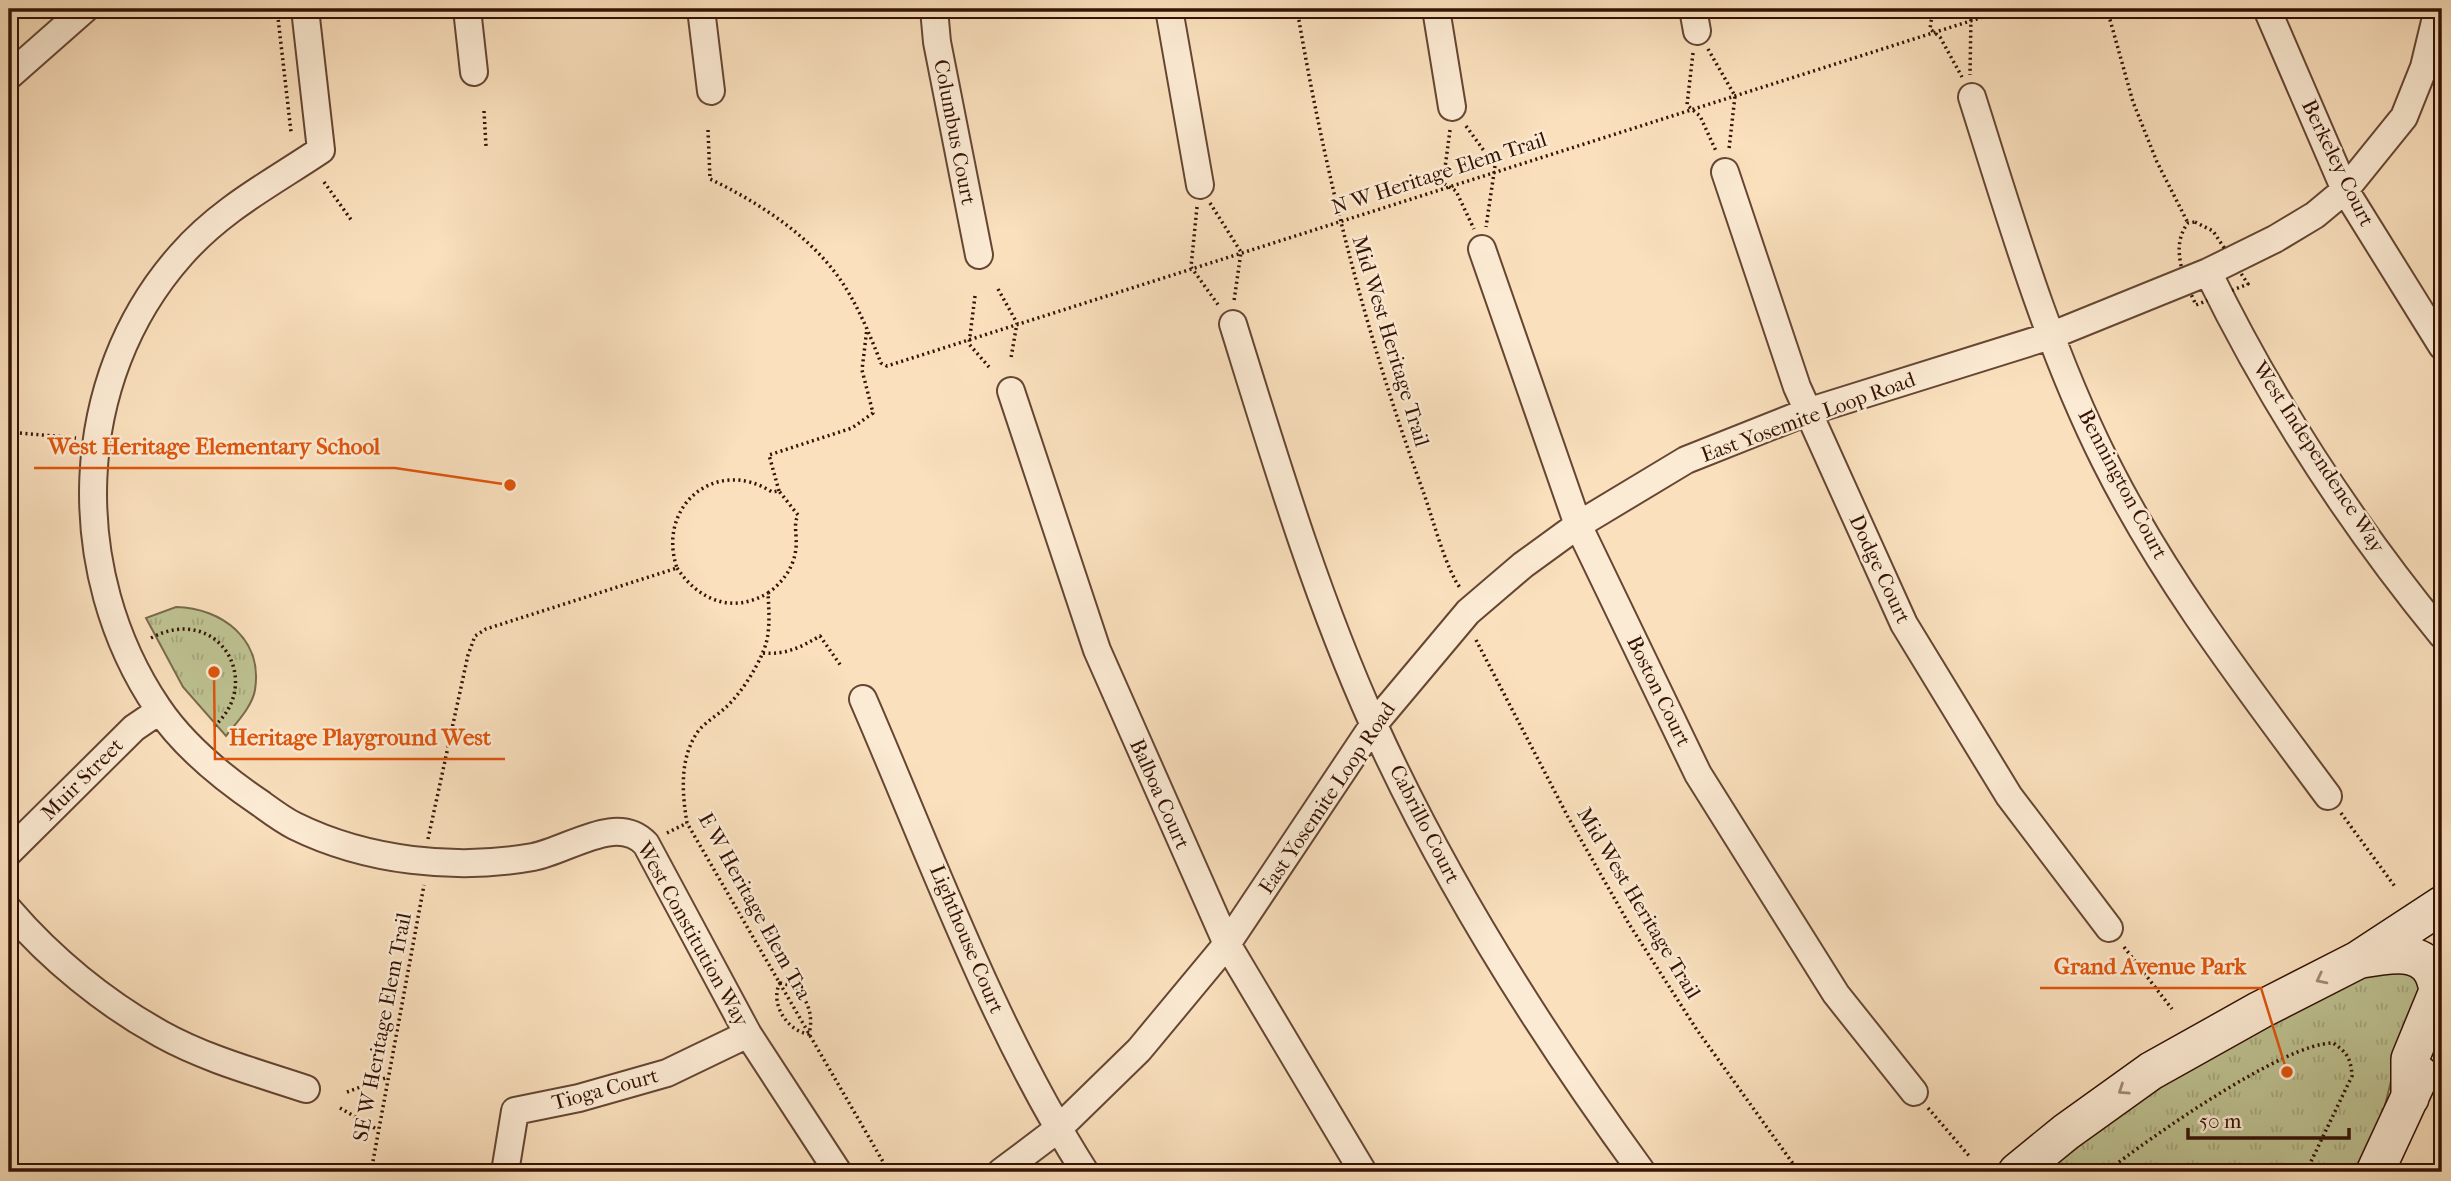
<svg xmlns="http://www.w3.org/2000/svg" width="2451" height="1181" viewBox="0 0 2451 1181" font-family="'IM FELL French Canon',serif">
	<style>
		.grass { fill: url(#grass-tufts); stroke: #796a4c; stroke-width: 2 }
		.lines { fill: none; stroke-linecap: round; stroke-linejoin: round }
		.street-casing { stroke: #664633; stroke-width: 30 }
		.secondary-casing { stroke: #341205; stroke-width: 40 }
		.path { stroke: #341205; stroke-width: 3.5; stroke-dasharray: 2 3.5; stroke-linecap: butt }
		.street { stroke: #fcebd4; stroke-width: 26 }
		.secondary { stroke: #fcebd4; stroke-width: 37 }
		.oneway { stroke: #a28977 }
		.labels { text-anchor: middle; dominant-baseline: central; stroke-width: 5; stroke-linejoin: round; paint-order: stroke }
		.street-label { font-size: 21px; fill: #341205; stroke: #fcebd4 }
		.leader { fill: none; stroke: #df550c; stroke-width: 2.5 }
		.callout-dot { fill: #df550c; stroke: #fcebd4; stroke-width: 2.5 }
		.callout-label { font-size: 23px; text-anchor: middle; font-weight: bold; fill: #df550c; stroke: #fcebd4; stroke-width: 5; stroke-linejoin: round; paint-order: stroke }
	</style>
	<defs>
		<pattern id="grass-tufts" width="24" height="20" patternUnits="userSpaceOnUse" patternTransform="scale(1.75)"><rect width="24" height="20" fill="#bec292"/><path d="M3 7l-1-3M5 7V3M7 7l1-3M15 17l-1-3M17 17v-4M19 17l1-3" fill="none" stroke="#a4a67c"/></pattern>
	</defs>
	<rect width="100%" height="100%" fill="#fae0bd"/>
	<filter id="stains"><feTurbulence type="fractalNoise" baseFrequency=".00286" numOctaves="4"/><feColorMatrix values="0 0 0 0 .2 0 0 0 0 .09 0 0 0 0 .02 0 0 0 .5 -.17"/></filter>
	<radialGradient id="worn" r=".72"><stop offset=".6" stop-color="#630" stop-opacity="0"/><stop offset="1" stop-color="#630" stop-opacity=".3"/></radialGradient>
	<path class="grass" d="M176,607c46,1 87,32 79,83 -3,17 -19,33 -29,46l-43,-49 -37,-69z
		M2379,964l36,9 12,36 -36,72 -17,69 -14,22h-319l100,-77z"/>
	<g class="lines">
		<defs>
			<path id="street" d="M305,9l16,141c-49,33 -100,59 -140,105 -111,125 -115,317 -23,453 25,37 65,70 102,95 11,8 23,17 35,23 71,35 161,45 238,31 36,-7 84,-44 113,-13l102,190 90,138
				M467,9l7,63
				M701,9l10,82
				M934,9l3,33 42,213
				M1169,9l31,176
				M1436,9l16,98
				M1693,9l4,22
				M2267,9l78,181 97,156
				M9,76l76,-67
				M1972,97c39,123 75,248 133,364 60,120 143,227 223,335
				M1725,172l72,215 107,237 105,172 100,132
				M1482,249l96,276 120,249 138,220 78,98
				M2208,272c63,129 143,252 234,363
				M1233,324c42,135 82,270 140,399 72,160 167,309 269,449
				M1011,391l86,259 130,294 136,228
				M863,699c69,159 129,327 222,473
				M9,852l125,-124 25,-17
				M9,910c42,49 96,93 152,124 45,25 97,39 145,55
				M505,1172l10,-61 64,-13 88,-25 81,-39
				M1001,1172l57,-43 81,-79 88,-106 147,-220 94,-112 55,-47 55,-40 108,-65 121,-48 243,-76 158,-64 67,-33 40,-24 30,-25 59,-73 20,-50 14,-58"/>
			<path id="secondary" d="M2362,959c33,-6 70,-13 76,32l-28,68v39
				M2017,1172l49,-40 85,-61 109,-61 98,-50 84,-55
				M2375,1172l45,-97"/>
		</defs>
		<use href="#street" class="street-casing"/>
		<use href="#secondary" class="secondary-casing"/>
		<path class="path" d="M277,9l14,123
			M1297,9c28,165 68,324 126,482 9,25 23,79 38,98
			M1933,9l-3,20 10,8 22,40
			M1968,9l3,6 -1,60
			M2107,9l26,93 24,60 31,61
			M1708,49l27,47 -6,53
			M1693,53l-6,52 13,11 16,35
			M484,111l2,35
			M1466,126l29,40 -9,61
			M708,130l2,49c52,25 107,61 137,111 14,23 24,48 34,73l6,3 1121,-357
			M1450,130l-7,53 13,8 18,38
			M324,182l28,39
			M1210,203l31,49 -7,49
			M1197,207l-6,60 28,39
			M2195,222l18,9 35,53 -52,21c-11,-24 -27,-58 -8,-82z
			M998,289l19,34 -6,35
			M975,296l-6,48 20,23
			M9,432l67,6
			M779,491l-10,-36 83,-27 21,-15 -11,-43 5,-42
			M677,568c22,33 56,46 91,25
			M151,638c68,-36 115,46 61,90
			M1476,640l92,177 61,107 68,106 102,142
			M763,653c23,2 38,-6 57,-17l21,30
			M2341,813l55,75
			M667,833l20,-10
			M428,839l40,-184 7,-19 11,-7 191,-61c-21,-62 39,-112 95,-76l7,-1 19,24c-4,9 -2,14 -2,23 2,23 -10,42 -28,55 1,19 3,41 -5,59 -8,19 -23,43 -39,57 -8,7 -18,13 -25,21 -20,27 -17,63 -12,93l202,349
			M2124,947l48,62
			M780,983c24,3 35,29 29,51 -21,-2 -40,-31 -29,-51z
			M347,1092l41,-15
			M340,1108l38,22
			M1928,1108l42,49
			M371,1172l53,-287
			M2106,1172c42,-33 178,-129 227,-129 14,9 18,16 19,33l-46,96"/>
		<use href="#street" class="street"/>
		<use href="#secondary" class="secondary"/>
	</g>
	<defs><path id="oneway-chevron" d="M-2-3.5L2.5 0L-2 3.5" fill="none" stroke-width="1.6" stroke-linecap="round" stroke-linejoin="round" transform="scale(1.75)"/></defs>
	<g class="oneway">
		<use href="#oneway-chevron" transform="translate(2321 979) rotate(153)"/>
		<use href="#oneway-chevron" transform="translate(2123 1090) rotate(146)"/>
	</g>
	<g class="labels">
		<g class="street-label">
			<text transform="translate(955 132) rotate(79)">Columbus Court</text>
			<text transform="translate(2338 163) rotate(64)">Berkeley Court</text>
			<text transform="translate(1439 173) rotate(-18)">N W Heritage Elem Trail</text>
			<text transform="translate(1391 341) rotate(73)">Mid West Heritage Trail</text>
			<text transform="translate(1808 417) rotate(-20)">East Yosemite Loop Road</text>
			<text transform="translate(2319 457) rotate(57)">West Independence Way</text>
			<text transform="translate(2123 484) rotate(62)">Bennington Court</text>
			<text transform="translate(1880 569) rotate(65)">Dodge Court</text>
			<text transform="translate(1659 691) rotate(64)">Boston Court</text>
			<text transform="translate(82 779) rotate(-45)">Muir Street</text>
			<text transform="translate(1160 794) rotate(66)">Balboa Court</text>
			<text transform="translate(1327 798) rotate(-56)">East Yosemite Loop Road</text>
			<text transform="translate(1425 824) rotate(63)">Cabrillo Court</text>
			<text transform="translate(1639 903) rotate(59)">Mid West Heritage Trail</text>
			<text transform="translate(755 906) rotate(61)">E W Heritage Elem Tra</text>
			<text transform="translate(693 934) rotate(61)">West Constitution Way</text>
			<text transform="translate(967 939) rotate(67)">Lighthouse Court</text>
			<text transform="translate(382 1027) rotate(-79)">SE W Heritage Elem Trail</text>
			<text transform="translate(605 1089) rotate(-15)">Tioga Court</text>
		</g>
	</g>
	<path class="leader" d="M510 485L395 468H34M214 672L215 759H505M2287 1072L2261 988H2040"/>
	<g class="callout-dot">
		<circle cx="510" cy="485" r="7"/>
		<circle cx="214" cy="672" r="7"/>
		<circle cx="2287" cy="1072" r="7"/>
	</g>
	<g class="callout-label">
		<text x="214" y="454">West Heritage Elementary School</text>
		<text x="360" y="745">Heritage Playground West</text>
		<text x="2150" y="974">Grand Avenue Park</text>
	</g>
	<rect width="2451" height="1181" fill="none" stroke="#fae0bd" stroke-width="35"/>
	<rect x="10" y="10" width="2430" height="1160" fill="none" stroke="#341205" stroke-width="3.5"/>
	<rect x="18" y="18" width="2416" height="1146" fill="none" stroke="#341205" stroke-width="2"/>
	<path d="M2188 1128v10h161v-10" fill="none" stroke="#341205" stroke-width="3.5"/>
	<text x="2199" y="1128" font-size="21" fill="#341205" stroke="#fcebd4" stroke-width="5" paint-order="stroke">50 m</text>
	<rect width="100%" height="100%" filter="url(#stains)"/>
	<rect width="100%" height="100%" fill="url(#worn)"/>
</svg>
